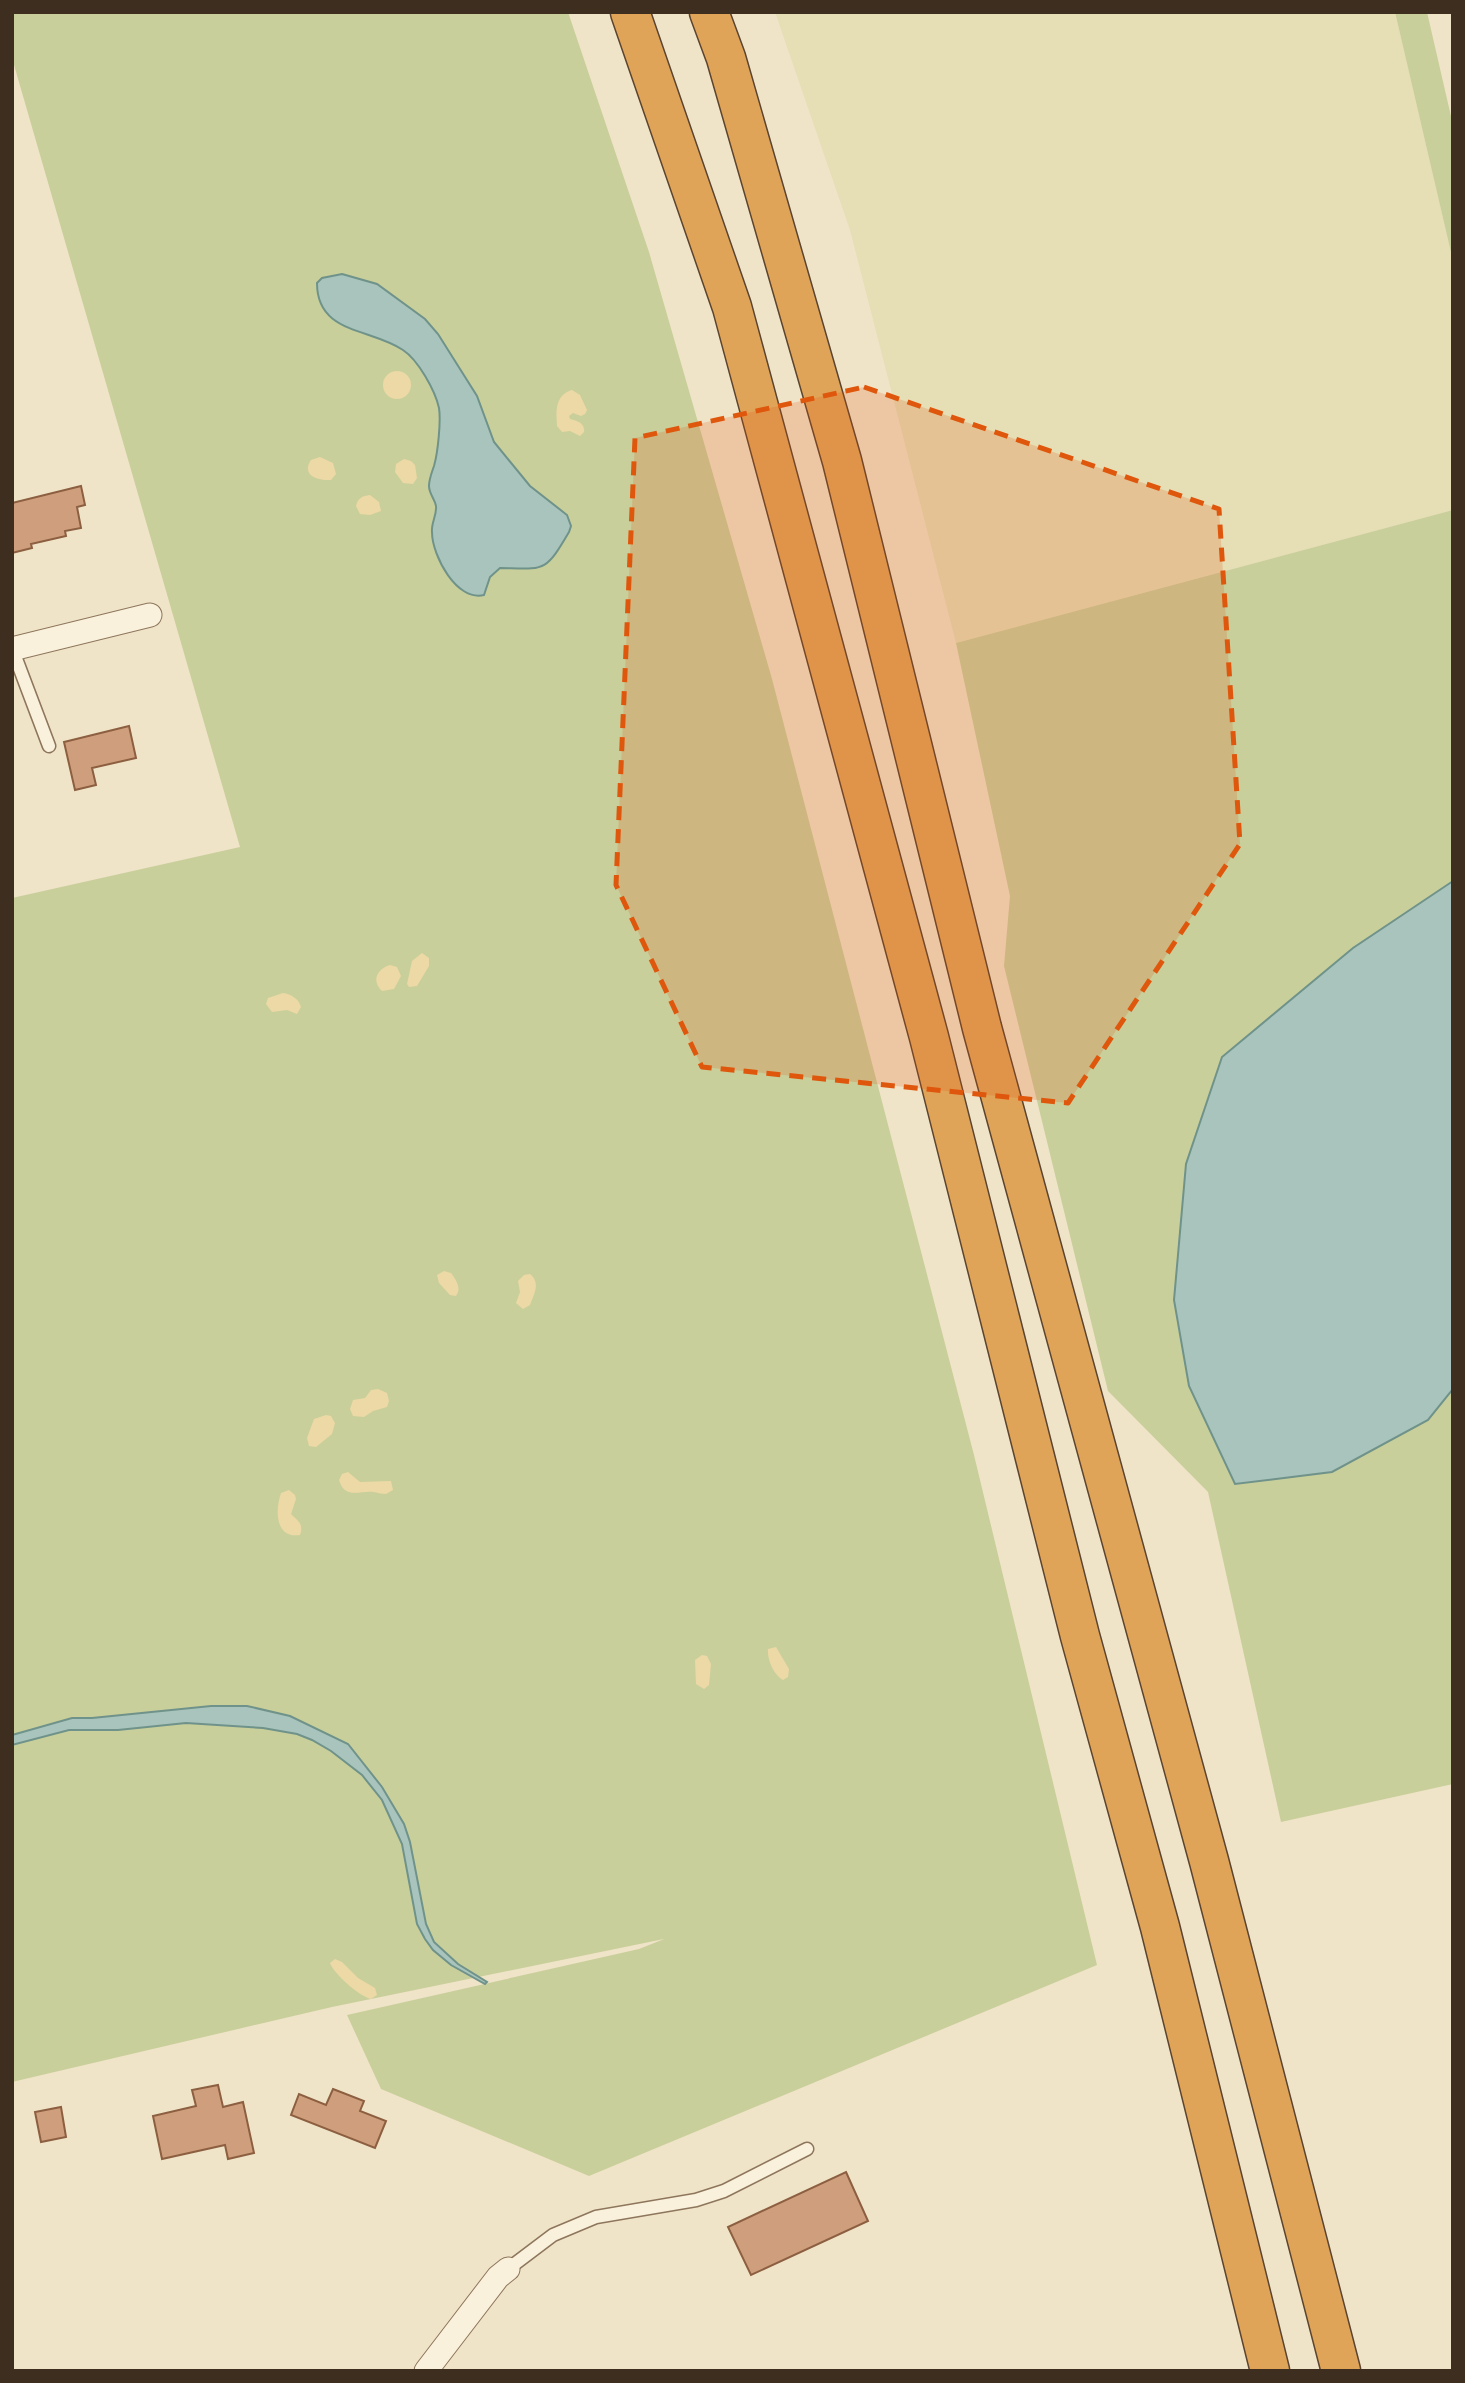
<svg xmlns="http://www.w3.org/2000/svg" width="1465" height="2383" viewBox="0 0 1465 2383" font-family="'Crimson Pro',serif">
	<style>
		.farmland { fill: #e6deb5 }
		.green { fill: #c9cf9b }
		.sand { fill: #ecd9a5 }
		.water { fill: #a9c4bc; stroke: #6f938a; stroke-width: 2 }
		.building { fill: #cf9f7d; stroke: #8d5f41; stroke-width: 2 }
		.lines { fill: none; stroke-linecap: round; stroke-linejoin: round }
		.lane-casing { stroke: #8d765c; stroke-width: 15 }
		.street-casing { stroke: #8d765c; stroke-width: 25 }
		.highway-casing { stroke: #5b4430; stroke-width: 41 }
		.lane { stroke: #faf1dc; stroke-width: 12 }
		.street { stroke: #faf1dc; stroke-width: 23 }
		.highway { stroke: #e0a458; stroke-width: 38 }
		.marked { fill: #df570d; fill-opacity: 0.2; stroke: #df570d; stroke-width: 5; stroke-dasharray: 14 9; stroke-linejoin: round }
	</style>
	<rect width="100%" height="100%" fill="#f0e4c8"/>
	<path class="farmland" d="M775,12h620l58,249v249l-497,133 -106,-413z"/>
	<path class="green" d="M12,12h556l81,240 123,427 202,776 123,510 -508,211 -208,-87 -34,-74 292,-66 25,-10 -332,68 -320,75v-1184l228,-51 -228,-789z
		M1395,12h32l26,113v136z
		M1453,510v371l-100,67 -131,109 206,363 25,-31v395l-172,38 -73,-330 -100,-101 -104,-425 6,-70 -54,-253z"/>
	<path class="sand" d="M383 385a14 14 0 1 1 28 0a14 14 0 1 1-28 0Z
		M572,390l8,5 7,15 -2,4 -4,2 -8,-3 -4,3 1,3c8,2 15,4 14,13l-4,4 -10,-5 -8,1 -5,-6c-1,-15 -2,-31 15,-36z
		M320,457l13,6 3,11 -5,6c-14,1 -30,-5 -20,-20z
		M404,459l7,2 4,4 2,13 -4,6 -10,-1 -8,-11 1,-8z
		M370,495l9,7 2,9 -11,4 -10,-1 -4,-8c2,-8 6,-10 14,-11z
		M422,953l7,5v8l-12,20 -8,1 -2,-3 5,-23z
		M390,965l7,2 4,9 -7,13 -12,2c-11,-10 -5,-22 8,-26z
		M283,993c8,1 16,6 18,14l-4,7 -10,-4 -15,2 -6,-8 2,-6z
		M444,1271l7,2c5,7 11,15 5,23l-6,-1 -11,-12 -2,-8z
		M530,1274c11,9 4,20 0,31l-7,4 -7,-6 4,-11 -2,-11 6,-6z
		M378,1389l9,4 2,8 -2,6 -14,4 -9,6 -11,-1 -3,-7 3,-9 12,-2 6,-8z
		M326,1415l5,1 4,7 -3,11 -16,13 -7,-1 -2,-8 7,-19z
		M348,1472l12,10 31,-1 2,9 -7,4c-4,0 -7,-1 -12,-2 -14,-2 -29,8 -35,-12l3,-6z
		M289,1490l6,5 1,4 -5,15c7,7 13,10 9,21 -25,4 -25,-25 -19,-42z
		M776,1647l13,22 -1,8 -5,3c-9,-5 -16,-20 -15,-31z
		M702,1655l5,1 4,8 -2,21 -5,4 -8,-5 -1,-24z
		M335,1959l7,3 16,16 17,10 2,7 -6,4c-12,-3 -37,-25 -41,-36z"/>
	<path class="water" d="M342,274l35,10 48,35 13,15 39,62 17,46 36,44 37,29 4,11 -2,6c-24,41 -24,37 -69,36l-10,9 -6,18c-27,7 -52,-39 -52,-63 -1,-9 5,-17 4,-26 -1,-7 -7,-12 -7,-20 0,-7 3,-14 5,-20 4,-14 7,-45 5,-58 -4,-18 -21,-48 -36,-58 -33,-22 -86,-16 -86,-67l5,-5z
		M1453,881v508l-25,31 -96,52 -97,12 -46,-98 -15,-86 12,-136 36,-107 131,-109z
		M211,1706h36l43,10 58,28 34,43 22,37 6,18 16,82 8,18 24,22 29,18 -2,2 -34,-19 -18,-15 -8,-11 -8,-15 -15,-80 -20,-44 -20,-25 -31,-24 -19,-11 -15,-6 -34,-6 -77,-5 -68,7h-49l-57,15v-10l60,-17h20z"/>
	<path class="building" d="M81,486l4,19 -8,2 4,21 -16,3 1,5 -35,8 1,4 -20,5v-50z
		M129,726l7,32 -44,10 4,17 -21,5 -11,-48z
		M218,2085l5,22 20,-5 11,51 -26,6 -3,-14 -63,14 -9,-43 43,-10 -4,-16z
		M333,2089l31,12 -4,10 26,10 -11,27 -84,-33 8,-21 27,11z
		M61,2107l5,30 -25,5 -6,-30z
		M846,2172l22,49 -117,54 -23,-48z"/>
	<g class="lines">
		<defs>
			<path id="lane" d="M12,648l37,98
				M508,2269l45,-34 43,-18 100,-17 28,-9 83,-42"/>
			<path id="street" d="M12,649l138,-34
				M426,2371l72,-94 10,-8"/>
			<path id="highway" d="M630,12l102,295 197,730 151,599 80,291 110,444
				M709,12l17,46 116,403 140,567 227,833 132,510"/>
		</defs>
		<use href="#lane" class="lane-casing"/>
		<use href="#street" class="street-casing"/>
		<use href="#highway" class="highway-casing"/>
		<use href="#lane" class="lane"/>
		<use href="#street" class="street"/>
		<use href="#highway" class="highway"/>
	</g>
	<path class="marked" d="M864,387l355,122 21,335 -172,259 -366,-36 -86,-182 19,-447z"/>
	<rect width="1465" height="2383" fill="none" stroke="#3d2e20" stroke-width="28"/>
</svg>
